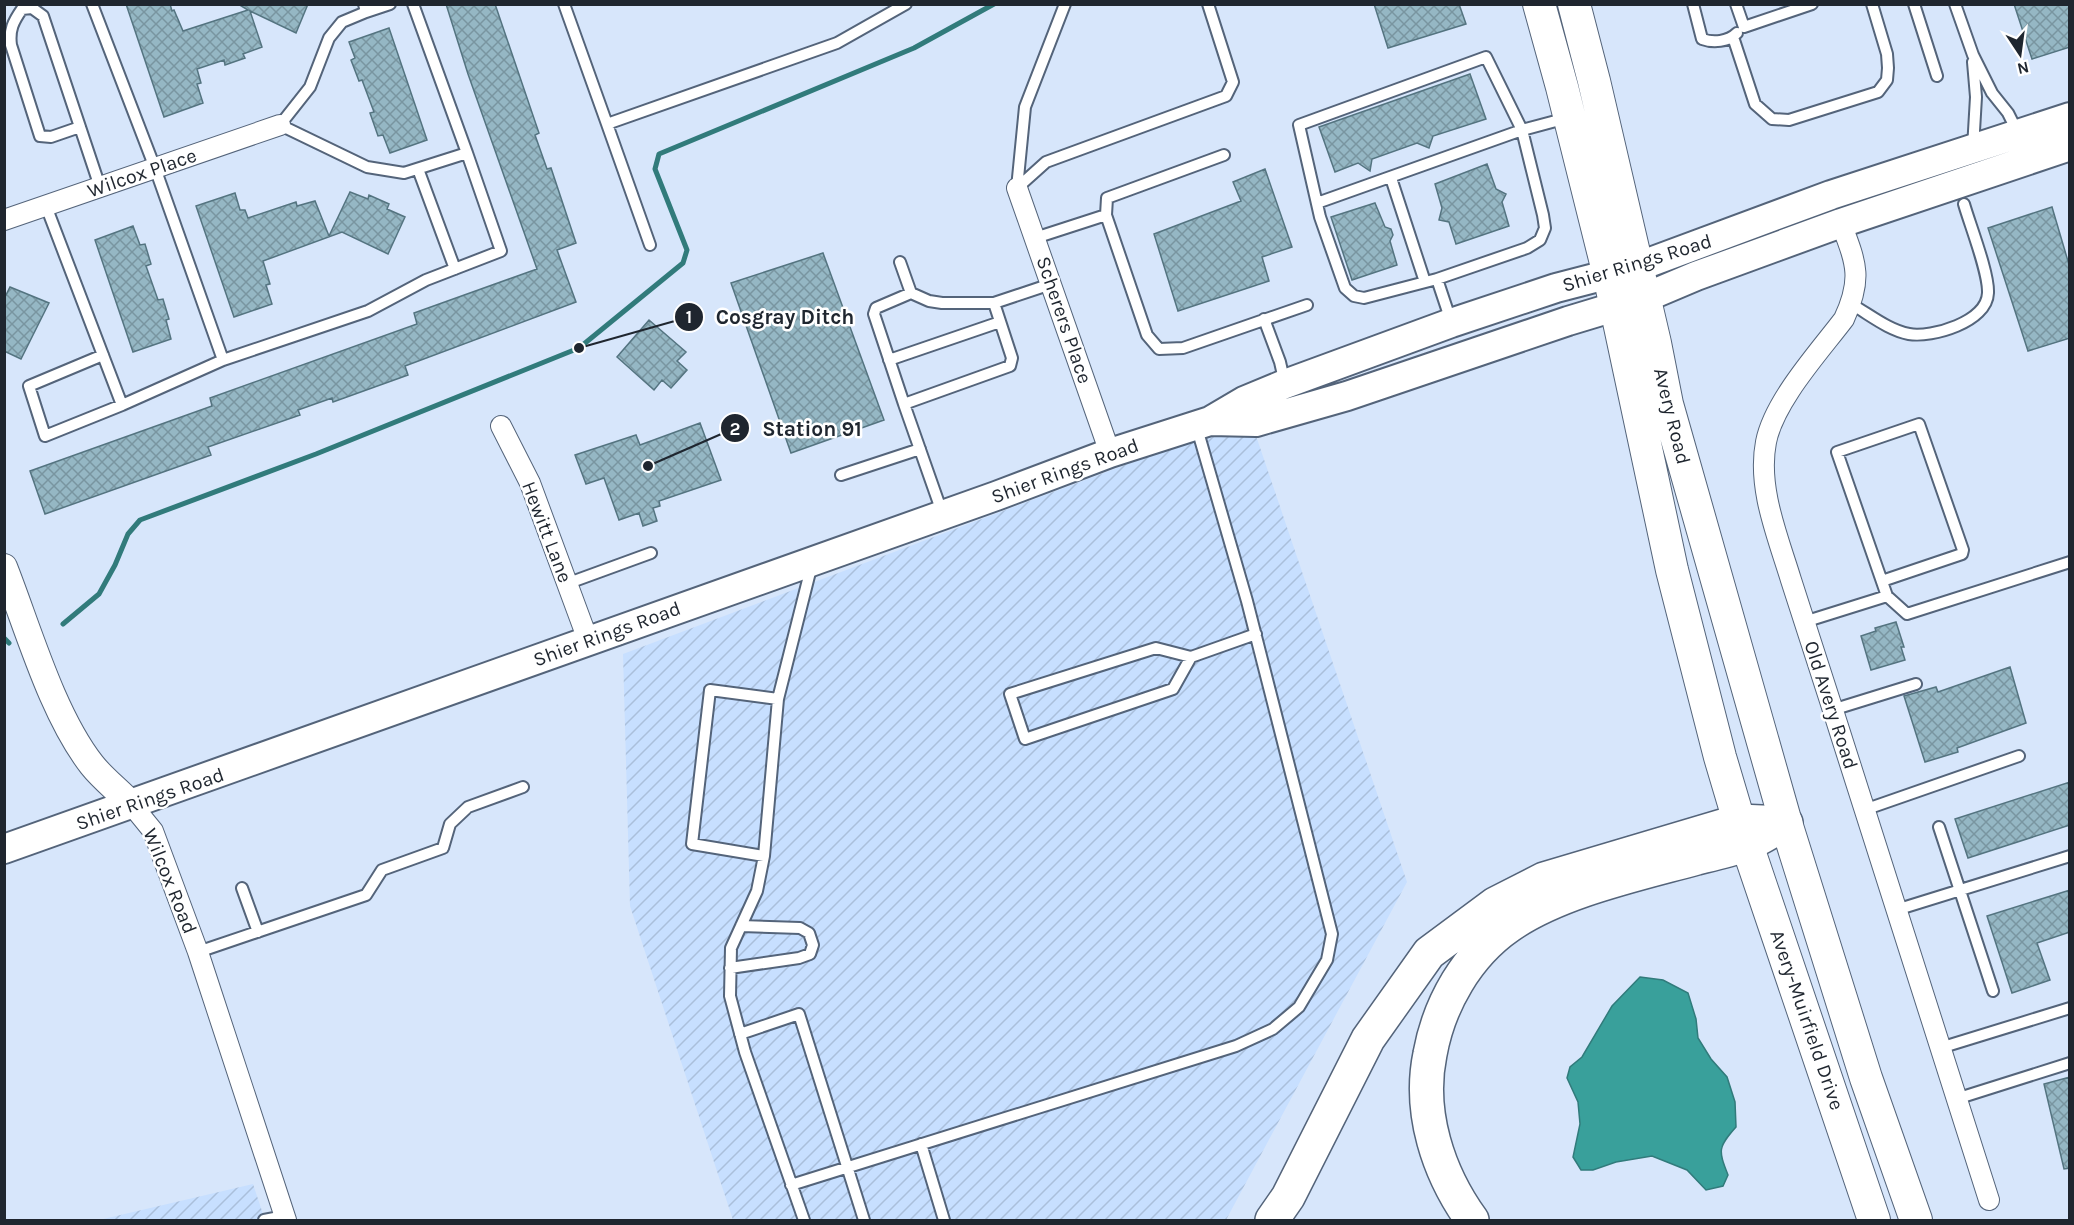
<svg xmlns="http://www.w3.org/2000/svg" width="2074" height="1225" viewBox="0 0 2074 1225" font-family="Karla,sans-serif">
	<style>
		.industrial { fill: url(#industrial-furrows) }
		.water { fill: #39a09b; stroke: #317b7b; stroke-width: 1.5 }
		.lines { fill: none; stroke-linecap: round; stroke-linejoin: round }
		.stream { stroke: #317b7b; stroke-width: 5 }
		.building { fill: url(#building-cross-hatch); stroke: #547480; stroke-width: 1.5 }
		.service-casing { stroke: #54647a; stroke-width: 14 }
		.minor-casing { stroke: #54647a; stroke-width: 22 }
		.tertiary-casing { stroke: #54647a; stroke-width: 28 }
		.secondary-casing { stroke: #54647a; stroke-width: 32 }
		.primary-casing { stroke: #54647a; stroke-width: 34 }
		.motorway-casing { stroke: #54647a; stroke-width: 36 }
		.service { stroke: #fff; stroke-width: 10 }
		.minor { stroke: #fff; stroke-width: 20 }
		.tertiary { stroke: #fff; stroke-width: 26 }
		.secondary { stroke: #fff; stroke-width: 28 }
		.primary { stroke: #fff; stroke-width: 32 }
		.motorway { stroke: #fff; stroke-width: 33 }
		.labels { text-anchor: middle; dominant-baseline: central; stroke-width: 5; stroke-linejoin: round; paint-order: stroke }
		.street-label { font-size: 20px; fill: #1f262f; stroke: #fff }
		.leader { fill: none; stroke: #1f262f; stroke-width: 2 }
		.callout-dot { fill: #1f262f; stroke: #fff; stroke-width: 2 }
		.mark-label { font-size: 18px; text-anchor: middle; font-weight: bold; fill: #fff }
		.callout-label { font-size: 21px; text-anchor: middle; font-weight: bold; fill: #1f262f; stroke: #fff; stroke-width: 5; stroke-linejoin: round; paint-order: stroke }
	</style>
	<defs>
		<pattern id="industrial-furrows" width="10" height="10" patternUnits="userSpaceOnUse" patternTransform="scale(1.5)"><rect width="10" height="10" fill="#c7dfff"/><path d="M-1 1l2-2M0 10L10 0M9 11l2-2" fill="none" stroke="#aabfdb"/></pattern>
		<pattern id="building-cross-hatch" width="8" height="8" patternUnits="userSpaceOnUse" patternTransform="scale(1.5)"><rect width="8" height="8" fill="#95b7c4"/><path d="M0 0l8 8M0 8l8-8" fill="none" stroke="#7995a0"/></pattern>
	</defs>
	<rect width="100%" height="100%" fill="#d7e6fb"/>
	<path class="industrial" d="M1250,418l157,464 -181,338h-493l-103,-314 -7,-252z
		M253,1184l12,36h-166z"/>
	<path class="water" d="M1640,977l23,3 25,13 8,26 2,19 13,21 16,18 8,25 1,25c-18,20 -18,23 -8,48l-5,11 -17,4 -19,-20 -35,-14 -36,6 -23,8h-12l-8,-13 7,-33 -2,-22 -11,-24 3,-11 12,-10 30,-51z"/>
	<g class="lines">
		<path class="stream" d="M63,624l36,-30 16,-29 13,-31 12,-14 176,-66 263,-106 104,-85 4,-13 -32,-81 4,-15 255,-106 80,-44
			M4,638l5,5"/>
	</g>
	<path class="building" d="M126,4h44l2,7 2,-1 9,21 65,-21 -10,-6h70l-12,29 -46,-22 12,36 -19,7 2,4 -20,7 -1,-5 -27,9 4,14 -4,1 6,19 -39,14z
		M446,4h49l44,129 -4,2 12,34 4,-1 25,75 -19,7 19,52 -171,64 3,9 -75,27 -1,-4 -34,12 2,5 -92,32 3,8 -166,59 -15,-43 182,-65 -2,-8 207,-74 -3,-11 123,-44 -69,-195z
		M1374,4h85l7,20 -78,24z
		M2014,4h56v43l-38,12z
		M389,28l38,112 -37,13 -7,-18 -5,1 -8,-23 4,-1 -12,-32 -3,1 -8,-21 4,-2 -6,-16z
		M1470,74l16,45 -53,17 -4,12 -12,-5 -45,16 -2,12 -12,-8 -23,9 -16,-45z
		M1487,164l9,25 10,5 -4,8 7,24 -53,18 -7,-22 -10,-2 3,-12 -7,-24z
		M1265,169l27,78 -30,10 7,24 -91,30 -24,-77 87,-33 -8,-19z
		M350,192l18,7 1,-4 20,9 -2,5 18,8 -17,37 -46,-22 -79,29 7,23 -4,1 6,19 -38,13 -38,-111 39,-13 5,17h5l3,8 48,-16 1,4 18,-5 14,35z
		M1375,203l10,24 6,2 2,6 -3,6 7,24 -45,15 -21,-63z
		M2052,207l18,61v70l-42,13 -40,-123z
		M133,226l7,19 5,-1 6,20 -5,2 12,34 5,-1 6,20 -3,1 5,19 -38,13 -38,-112z
		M823,253l61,167 -93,33 -60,-170z
		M10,287l39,16 -28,56 -17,-8v-52z
		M649,320l37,32 -9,9 10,9 -16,18 -9,-8 -8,10 -37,-33z
		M700,423l21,57 -62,21 1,5 -7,2 4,13 -14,5 -4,-13 -20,7 -15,-42 -18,6 -11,-29 61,-20 4,10z
		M1896,622l8,25h-3l4,13 -34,10 -10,-34 15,-5 -1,-3z
		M2010,667l16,56 -69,25 1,4 -33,10 -21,-66 32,-9 2,5z
		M2070,782v43l-102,33 -13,-39z
		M2070,890v42l-33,11 13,37 -38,13 -25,-77z
		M2070,1077v91l-6,1 -20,-85z"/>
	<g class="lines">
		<defs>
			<path id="service" d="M413,4l54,149
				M564,4l43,120
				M1693,4l9,35c11,4 26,3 35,-6
				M1736,4l8,23 68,-23
				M1914,4l23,72
				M1955,4l18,51 19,38 16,20 10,20
				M366,12l24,-8
				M1733,37l22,67 17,15 17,1 89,-28 9,-12 1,-12 -1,-14 -15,-50
				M1973,62l3,35 -3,51
				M80,127l-29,10 -11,-1 -29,-91c-2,-15 2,-23 11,-36l10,-1 11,8 57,171
				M1224,155l-117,43 -1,17 41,120 12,14 24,-1 124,-43
				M418,169l37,100
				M1391,178l34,104
				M1017,188l29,-26 180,-66 7,-14 -25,-78
				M1017,188l8,-81 40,-103
				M1317,203l205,-73 -36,-73 -187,68 21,92 25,71 9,8 10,2 73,-19
				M46,206l76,199 101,-45 -68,-192 -63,-164
				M1035,238l71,-23
				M650,245l-43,-121 230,-81 69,-39
				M900,262l11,31 -35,15 -2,6 30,90 106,-38 2,-8 -18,-55 57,-19
				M911,293l18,8 13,2h52
				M1851,304c18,10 37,26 58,30 23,4 78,-12 79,-41 1,-20 -18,-68 -24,-89
				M1264,319l16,43 5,22
				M1451,321l-14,-42 90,-31 13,-8 5,-12 -2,-13 -21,-85 45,-12
				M103,355l-74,31 16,50 77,-31
				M223,360l145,-49 58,-31 75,-29 -34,-98 -63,20 -37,-6 -87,-42 30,-38 19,-49 13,-16 24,-10 -2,-8
				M889,360l111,-38
				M904,404l39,111
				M841,475l79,-26
				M1882,581l80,-27 1,-4 -44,-126 -82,28 50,144
				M566,584l85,-31
				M1804,622l83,-26 20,18 163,-52
				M1191,657l-18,32 -148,50 -15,-45 146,-46 35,9 65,-23
				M1832,710l84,-26
				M1864,810l155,-54
				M1939,827l54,164
				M764,856l-72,-12 18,-154 68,9
				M242,888l16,44
				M1896,910l174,-54
				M198,952l168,-57 16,-25 61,-22 7,-24 18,-17 55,-20
				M730,968l69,-10 11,-4 3,-9 -4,-12 -9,-5 -59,-2
				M740,1034l59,-20 65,206
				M1940,1048l130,-40
				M1956,1099l114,-36
				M921,1144l23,76
				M791,1185l445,-139 37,-17 26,-22 28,-47 5,-26 -85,-333 -51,-176
				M264,1220l21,-4
				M804,1220l-59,-168 -15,-56 1,-48 26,-57 7,-35 14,-157 34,-135"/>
			<path id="minor" d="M1017,188l93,265
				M4,220l276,-95
				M1841,223c15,40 22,55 3,96 -25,33 -70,82 -78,123 -9,46 12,95 25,138 13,40 26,81 39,121 53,167 106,333 159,499
				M501,426l29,57 58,157
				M131,804l22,27 45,121 88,268"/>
			<path id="tertiary" d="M4,567c24,61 48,147 88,198 11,14 27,26 39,39"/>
			<path id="secondary" d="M1210,421l46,1 91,-26 221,-75 76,-23 52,-22 145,-53 229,-77
				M4,849l992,-353 114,-43 100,-32 34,-20 41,-17 166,-61 105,-35 81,-21 194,-72 239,-78"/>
			<path id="primary" d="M1539,4l23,83 47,188 63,295 48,187 19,64 135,399
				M1574,4l20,77 61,262 12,61 119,419 80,255 50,142"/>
			<path id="motorway" d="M1272,1220l16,-23 80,-158 61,-86 66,-49 49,-25 195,-58 47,2
				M1472,1220c-34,-47 -54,-108 -42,-166 9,-50 37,-99 79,-128 50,-35 130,-52 188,-68 16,-4 33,-8 48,-13 14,-5 28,-15 41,-22"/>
		</defs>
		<use href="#service" class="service-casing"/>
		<use href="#minor" class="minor-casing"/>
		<use href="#tertiary" class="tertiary-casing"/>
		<use href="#secondary" class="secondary-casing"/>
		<use href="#primary" class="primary-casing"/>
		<use href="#motorway" class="motorway-casing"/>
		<use href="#service" class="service"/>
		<use href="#minor" class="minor"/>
		<use href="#tertiary" class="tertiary"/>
		<use href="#secondary" class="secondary"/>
		<use href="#primary" class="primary"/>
		<use href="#motorway" class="motorway"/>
	</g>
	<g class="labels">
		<g class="street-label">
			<text transform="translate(142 173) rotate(-19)">Wilcox Place</text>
			<text transform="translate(1637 263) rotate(-17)">Shier Rings Road</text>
			<text transform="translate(1064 320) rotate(71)">Scherers Place</text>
			<text transform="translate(1672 416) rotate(76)">Avery Road</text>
			<text transform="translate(1065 471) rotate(-20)">Shier Rings Road</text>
			<text transform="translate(547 532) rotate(69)">Hewitt Lane</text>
			<text transform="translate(607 634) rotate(-20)">Shier Rings Road</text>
			<text transform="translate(1831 705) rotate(72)">Old Avery Road</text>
			<text transform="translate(150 799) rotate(-19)">Shier Rings Road</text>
			<text transform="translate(170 881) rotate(68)">Wilcox Road</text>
			<text transform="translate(1807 1020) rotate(71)">Avery-Muirfield Drive</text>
		</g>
	</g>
	<path class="leader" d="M579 348L689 317M648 466L735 428"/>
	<g class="callout-dot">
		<circle cx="579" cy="348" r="6"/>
		<circle cx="648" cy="466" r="6"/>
		<circle cx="689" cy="317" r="15"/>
		<circle cx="735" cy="428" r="15"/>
	</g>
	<g class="mark-label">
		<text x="689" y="323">1</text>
		<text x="735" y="435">2</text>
	</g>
	<g class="callout-label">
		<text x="785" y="324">Cosgray Ditch</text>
		<text x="812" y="436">Station 91</text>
	</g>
	<rect width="2074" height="1225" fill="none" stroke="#1f262f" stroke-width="12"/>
	<g transform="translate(2020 54) rotate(167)" stroke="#ffffff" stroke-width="4.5" paint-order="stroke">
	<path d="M0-4.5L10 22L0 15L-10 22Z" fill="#1f262f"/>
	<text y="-9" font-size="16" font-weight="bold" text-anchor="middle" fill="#1f262f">N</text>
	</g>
</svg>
